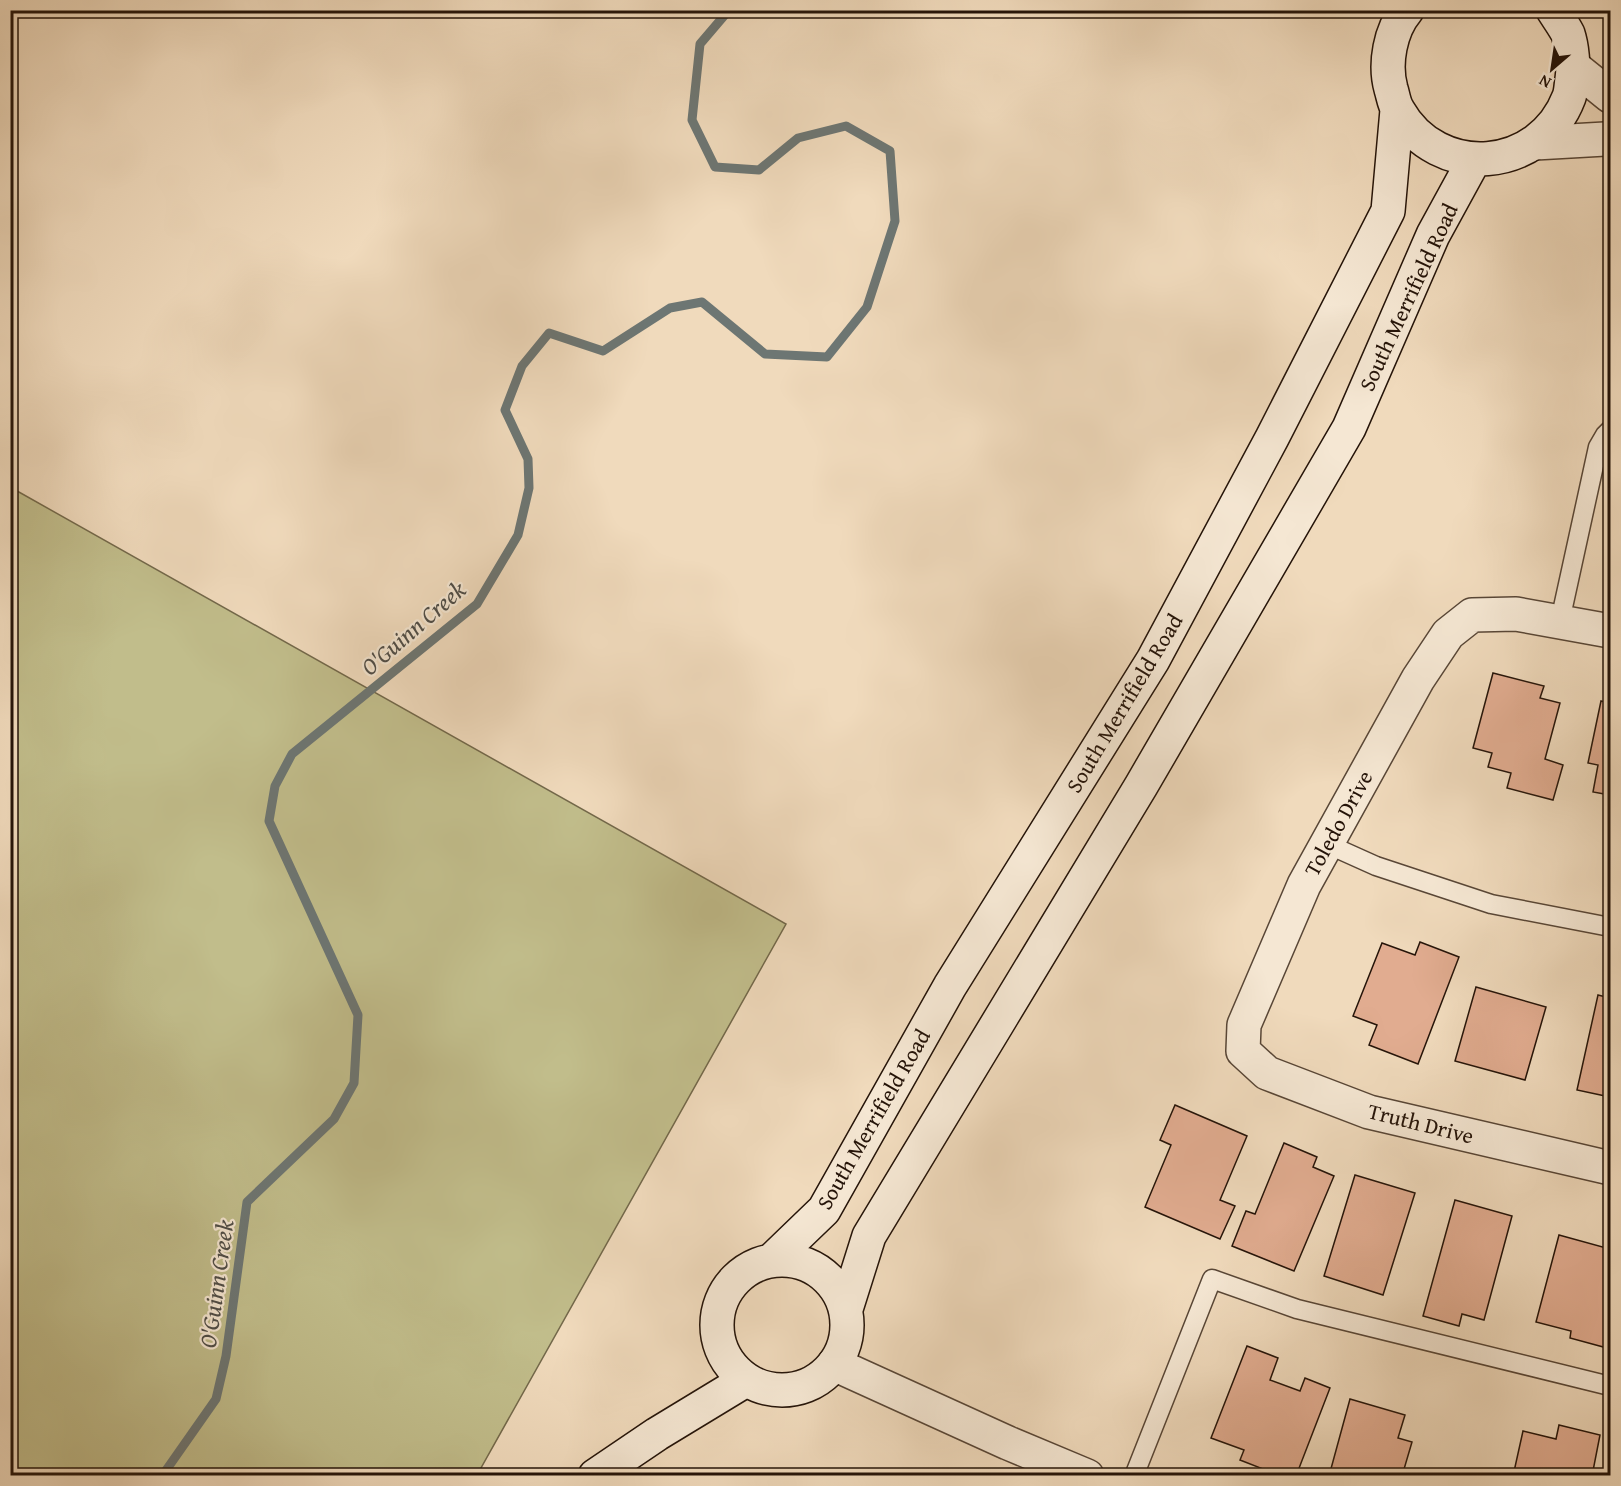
<svg xmlns="http://www.w3.org/2000/svg" width="1621" height="1486" viewBox="0 0 1621 1486" font-family="'Gentium Book Plus',serif">
	<style>
		.green { fill: #c1bd8b; stroke: #73684a; stroke-width: 1.5 }
		.lines { fill: none; stroke-linecap: round; stroke-linejoin: round }
		.stream { stroke: #6d7673; stroke-width: 9 }
		.building { fill: #e1ac90; stroke: #251409; stroke-width: 1.5 }
		.lane-casing { stroke: #584636; stroke-width: 21 }
		.street-casing { stroke: #584636; stroke-width: 36 }
		.secondary-casing { stroke: #251409; stroke-width: 36 }
		.lane { stroke: #f5e7d3; stroke-width: 18 }
		.street { stroke: #f5e7d3; stroke-width: 33 }
		.secondary { stroke: #f5e7d3; stroke-width: 33 }
		.labels { text-anchor: middle; dominant-baseline: central; stroke-width: 4.5; stroke-linejoin: round; paint-order: stroke }
		.street-label { font-size: 22px; fill: #251409; stroke: #f5e7d3 }
		.water-label { font-size: 24px; font-style: italic; fill: #4f4d47; stroke: #f5e7d3 }
	</style>
	<rect width="100%" height="100%" fill="#f0dabc"/>
	<filter id="stains"><feTurbulence type="fractalNoise" baseFrequency=".00333" numOctaves="4"/><feColorMatrix values="0 0 0 0 .2 0 0 0 0 .09 0 0 0 0 .02 0 0 0 .5 -.17"/></filter>
	<radialGradient id="worn" r=".72"><stop offset=".6" stop-color="#630" stop-opacity="0"/><stop offset="1" stop-color="#630" stop-opacity=".3"/></radialGradient>
	<path class="green" d="M10,487l776,437 -309,551h-466z"/>
	<g class="lines">
		<path class="stream" d="M162,1476l54,-77 10,-43 21,-154 87,-83 20,-36 4,-68 -89,-194 6,-35 17,-32 185,-150 41,-69 11,-47 -1,-29 -23,-49 17,-44 27,-33 54,18 67,-43 32,-6 63,52 62,3 40,-50 28,-86 -5,-70 -44,-25 -48,12 -39,32 -44,-3 -23,-47 8,-76 29,-34"/>
	</g>
	<path class="building" d="M1493,673l51,13 -4,12 20,5 -15,56 18,6 -10,35 -46,-12 4,-15 -23,-6 4,-14 -19,-5z
		M1601,701l9,2v92l-17,-3 5,-27 -10,-2z
		M1420,942l39,15 -41,107 -49,-19 8,-20 -24,-9 29,-73 33,12z
		M1476,987l70,20 -21,73 -70,-19z
		M1598,995l12,3v99l-33,-7z
		M1175,1105l72,31 -27,64 15,6 -15,33 -75,-32 26,-62 -11,-5z
		M1284,1143l33,14 -4,10 21,9 -40,95 -62,-25 14,-35 9,3z
		M1355,1175l60,18 -32,102 -59,-19z
		M1455,1200l57,16 -28,104 -22,-6 -3,12 -36,-10z
		M1559,1235l51,14v88l-3,11 -37,-10 1,-7 -35,-9z
		M1247,1346l31,12 -8,22 30,11 5,-13 25,10 -34,88h-15l-41,-16 4,-10 -33,-12z
		M1350,1399l55,16 -7,23 14,4 -10,34h-73z
		M1559,1425l41,10 -8,41h-79l10,-45 33,8z"/>
	<g class="lines">
		<defs>
			<path id="lane" d="M1560,621l38,-174 7,-12 5,-5
				M1327,844l49,22 115,38 119,23
				M1134,1476l78,-197 85,30 313,77"/>
			<path id="street" d="M1574,67l36,29
				M1535,143l70,-4 5,1
				M1610,631l-94,-17 -44,1 -24,19 -30,45 -114,206 -60,140 -1,26 24,22 102,39 241,56
				M834,1364l174,79 79,33"/>
			<path id="secondary" d="M1407,10c-17,20 -23,54 -16,79 2,6 3,15 7,21 40,71 142,63 171,-13 2,-5 2,-12 3,-18 2,-13 0,-33 -4,-45 -4,-8 -10,-16 -15,-24
				M772,1260l52,-50 126,-224 203,-326 119,-222 116,-227 9,-101
				M717 1325a65 65 0 1 1 130 0a65 65 0 1 1-130 0Z
				M846,1309l23,-73 272,-450 208,-358 84,-193 41,-75
				M595,1476l62,-42 89,-54"/>
		</defs>
		<use href="#lane" class="lane-casing"/>
		<use href="#street" class="street-casing"/>
		<use href="#secondary" class="secondary-casing"/>
		<use href="#lane" class="lane"/>
		<use href="#street" class="street"/>
		<use href="#secondary" class="secondary"/>
	</g>
	<g class="labels">
		<g class="street-label">
			<text transform="translate(1408 297) rotate(-65)">South Merrifield Road</text>
			<text transform="translate(1124 703) rotate(-59)">South Merrifield Road</text>
			<text transform="translate(1338 823) rotate(-61)">Toledo Drive</text>
			<text transform="translate(873 1119) rotate(-60)">South Merrifield Road</text>
			<text transform="translate(1421 1123) rotate(14)">Truth Drive</text>
		</g>
		<g class="water-label">
			<text transform="translate(413 628) rotate(-41)">O'Guinn Creek</text>
			<text transform="translate(216 1284) rotate(-82)">O'Guinn Creek</text>
		</g>
	</g>
	<rect width="1621" height="1486" fill="none" stroke="#f0dabc" stroke-width="36"/>
	<rect x="12" y="12" width="1597" height="1462" fill="none" stroke="#251409" stroke-width="3"/>
	<rect x="18" y="18" width="1585" height="1450" fill="none" stroke="#251409" stroke-width="1.5"/>
	<g transform="translate(1552 69) rotate(209)" stroke="#f5e7d3" stroke-width="4.5" paint-order="stroke">
	<path d="M0-4.5L10 22L0 15L-10 22Z" fill="#251409"/>
	<text y="-9" font-size="16" font-weight="bold" text-anchor="middle" fill="#251409">N</text>
	</g>
	<rect width="100%" height="100%" filter="url(#stains)"/>
	<rect width="100%" height="100%" fill="url(#worn)"/>
</svg>
